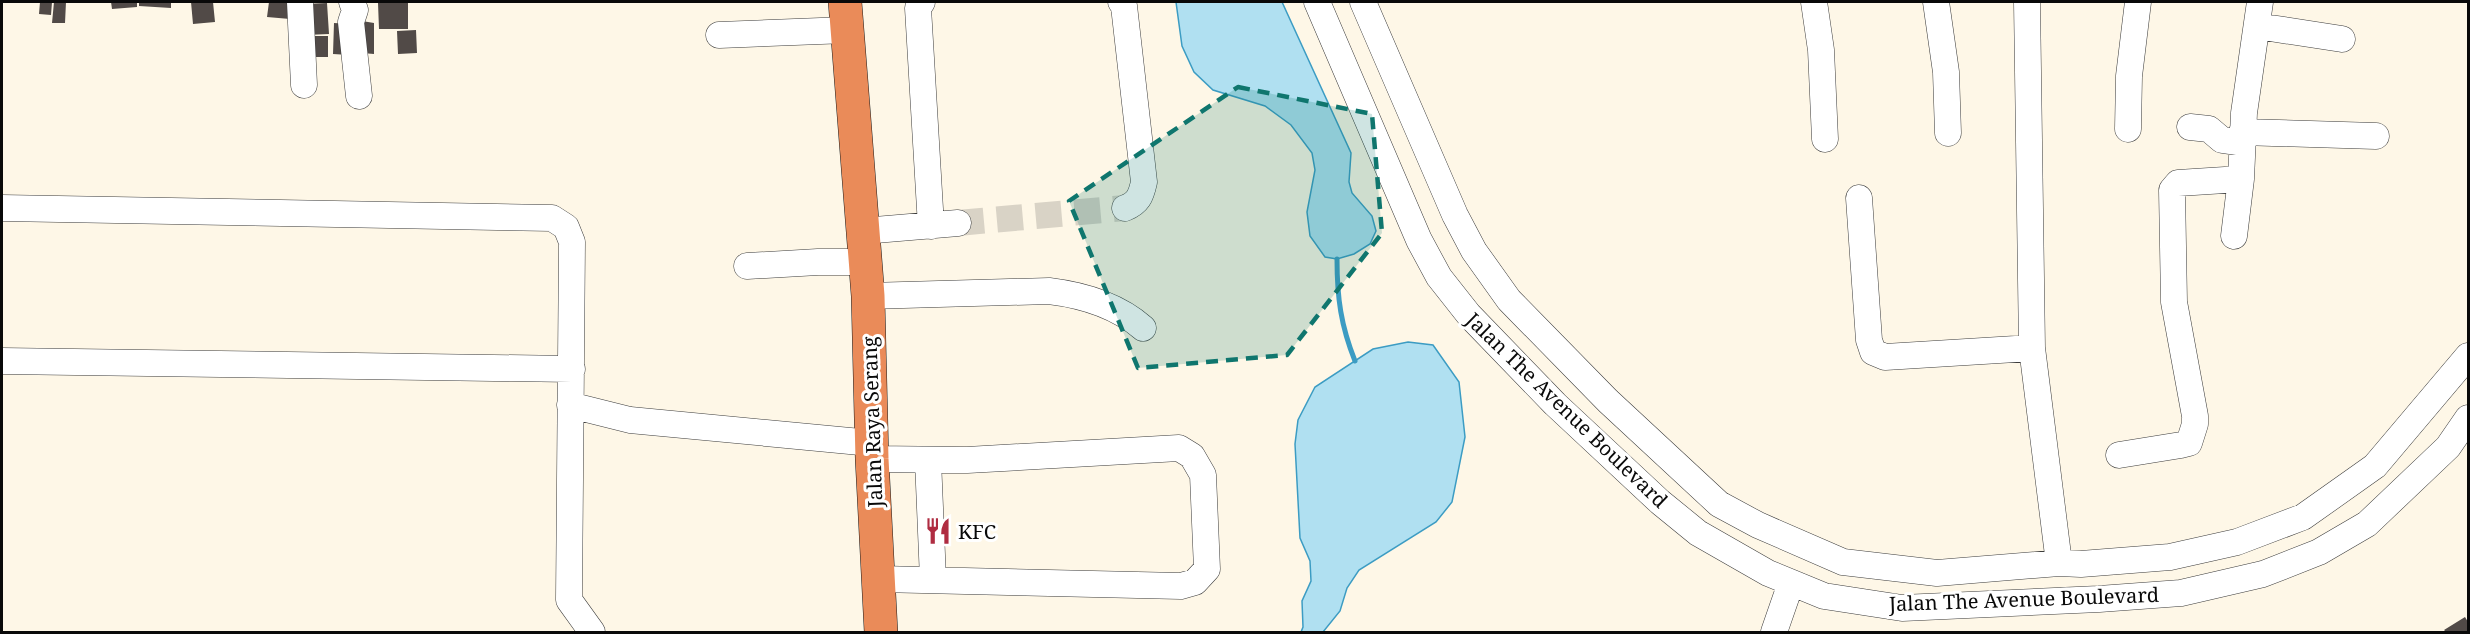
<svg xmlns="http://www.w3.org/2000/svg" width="2470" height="634" viewBox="0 0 2470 634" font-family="'Noto Serif',serif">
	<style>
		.water { fill: #b0e0f1; stroke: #3c9cc3; stroke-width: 1.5 }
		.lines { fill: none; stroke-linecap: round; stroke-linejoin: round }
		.stream { stroke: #3c9cc3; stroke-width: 5 }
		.building { fill: #514a47 }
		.minor-tunnel { stroke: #d9d3c6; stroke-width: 26; stroke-dasharray: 26 13; stroke-linecap: butt }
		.minor-casing { stroke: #3c3c3c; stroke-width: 27 }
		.highway-casing { stroke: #1a1a1a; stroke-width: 34 }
		.minor { stroke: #fff; stroke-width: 26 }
		.highway { stroke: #ea8b59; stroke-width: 33 }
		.marked { fill: #0f766e; fill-opacity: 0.2; stroke: #0f766e; stroke-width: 4.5; stroke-dasharray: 12 8; stroke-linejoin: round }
		.labels { text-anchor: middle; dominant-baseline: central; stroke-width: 6; stroke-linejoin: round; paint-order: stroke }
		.street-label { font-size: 20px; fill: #090909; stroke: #fff }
		.poi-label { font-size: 20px; fill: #090909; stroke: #fff; text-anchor: start }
	</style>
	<rect width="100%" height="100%" fill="#fef7e7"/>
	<path class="water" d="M1176,2h106l69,151 -2,29 3,11 20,23 4,15 -6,13 -16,10 -17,5 -12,-2 -15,-21 -3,-24 8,-42 -3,-17 -21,-28 -26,-19 -52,-16 -19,-18 -12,-26z
		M1408,342l25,3 26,37 6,55 -13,65 -16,20 -77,48 -12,18 -7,23 -17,21h-22l2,-5 -1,-26 9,-20 -1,-20 -10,-23 -5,-94 3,-24 17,-33 58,-38z"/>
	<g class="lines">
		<path class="stream" d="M1337,259c0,39 4,67 18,102"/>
	</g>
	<path class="building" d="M40,2h12l-1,13 -12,-1z
		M54,2h12l-1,21h-13z
		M111,2h26v5l-25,2z
		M139,2h32v6l-32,-2z
		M191,2h22l2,20 -22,2z
		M269,2h23l-2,17 -23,-2z
		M327,3l2,31 -23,1 -2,-31z
		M378,3h30v26h-29z
		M362,21l12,2v31l-12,-1z
		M334,23l16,1 -1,31 -16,-1z
		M416,30l1,23 -19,1 -1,-23z
		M307,36h21v21h-21z
		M2465,617l3,5v10h-22l-2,-2z"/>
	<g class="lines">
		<path class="minor-tunnel" d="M958,223l167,-15"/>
		<defs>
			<path id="minor" d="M300,2l4,83
				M352,2l3,8 -4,12 8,74
				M922,2l-4,6 13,218
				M1121,2l3,4 20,176c-3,14 -6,21 -19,26
				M1317,2l102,238 20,37 30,38 86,89 105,98 38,31 70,40 56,23 78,12 197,-9 82,-6 82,-19 56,-22 48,-28 81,-77 20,-29
				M1363,2l92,213 19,36 35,49 99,101 111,103 39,21 85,37 94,11 122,-10 22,1 89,-7 67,-15 66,-25 72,-51 93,-110
				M1814,2l7,48 4,89
				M1936,2l10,70 2,61
				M2027,2l5,346 27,215
				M2257,26l85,13
				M719,35l128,-5
				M2190,127l19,2 13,11 21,3
				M2128,129l1,-53 9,-74
				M2242,132l134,4
				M1859,198l10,142 4,12 12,5 147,-9
				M2,208l550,10 14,9 6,15 -3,358 23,32
				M863,231l95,-8
				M2234,236l7,-57 3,-66 16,-111
				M747,266l71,-4h47
				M868,296l181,-5c33,4 69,15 94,37
				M2,361l570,8
				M570,405l60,15 241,23
				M2119,455l62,-10 8,-2 6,-19v-8l-21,-114 -2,-112 6,-7 63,-4
				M872,459l95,1 212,-12 13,8 11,19 4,94 -12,13 -14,4 -302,-7
				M928,460l5,119
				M1774,632l17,-49"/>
			<path id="highway" d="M845,2l23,294 4,163 9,173"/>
		</defs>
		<use href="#minor" class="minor-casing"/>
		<use href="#highway" class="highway-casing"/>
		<use href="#minor" class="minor"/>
		<use href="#highway" class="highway"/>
	</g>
	<path class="marked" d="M1238,87l134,27 10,119 -95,122 -149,13 -69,-167z"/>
	<defs>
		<symbol id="restaurant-bare" viewBox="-9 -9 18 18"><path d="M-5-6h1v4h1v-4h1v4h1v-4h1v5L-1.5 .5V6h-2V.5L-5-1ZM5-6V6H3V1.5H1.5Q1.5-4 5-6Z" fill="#af2c41" stroke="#fff" stroke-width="2.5" paint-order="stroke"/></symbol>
	</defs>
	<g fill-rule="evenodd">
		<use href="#restaurant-bare" x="919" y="512" width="38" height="38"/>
	</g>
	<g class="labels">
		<g class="street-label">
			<text transform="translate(1567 410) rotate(44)">Jalan The Avenue Boulevard</text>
			<text transform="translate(872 422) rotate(-92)">Jalan Raya Serang</text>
			<text transform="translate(2024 599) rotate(-2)">Jalan The Avenue Boulevard</text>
		</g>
		<g class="poi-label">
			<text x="958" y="531">KFC</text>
		</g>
	</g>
	<rect width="2470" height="634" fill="none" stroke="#090909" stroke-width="6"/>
</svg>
